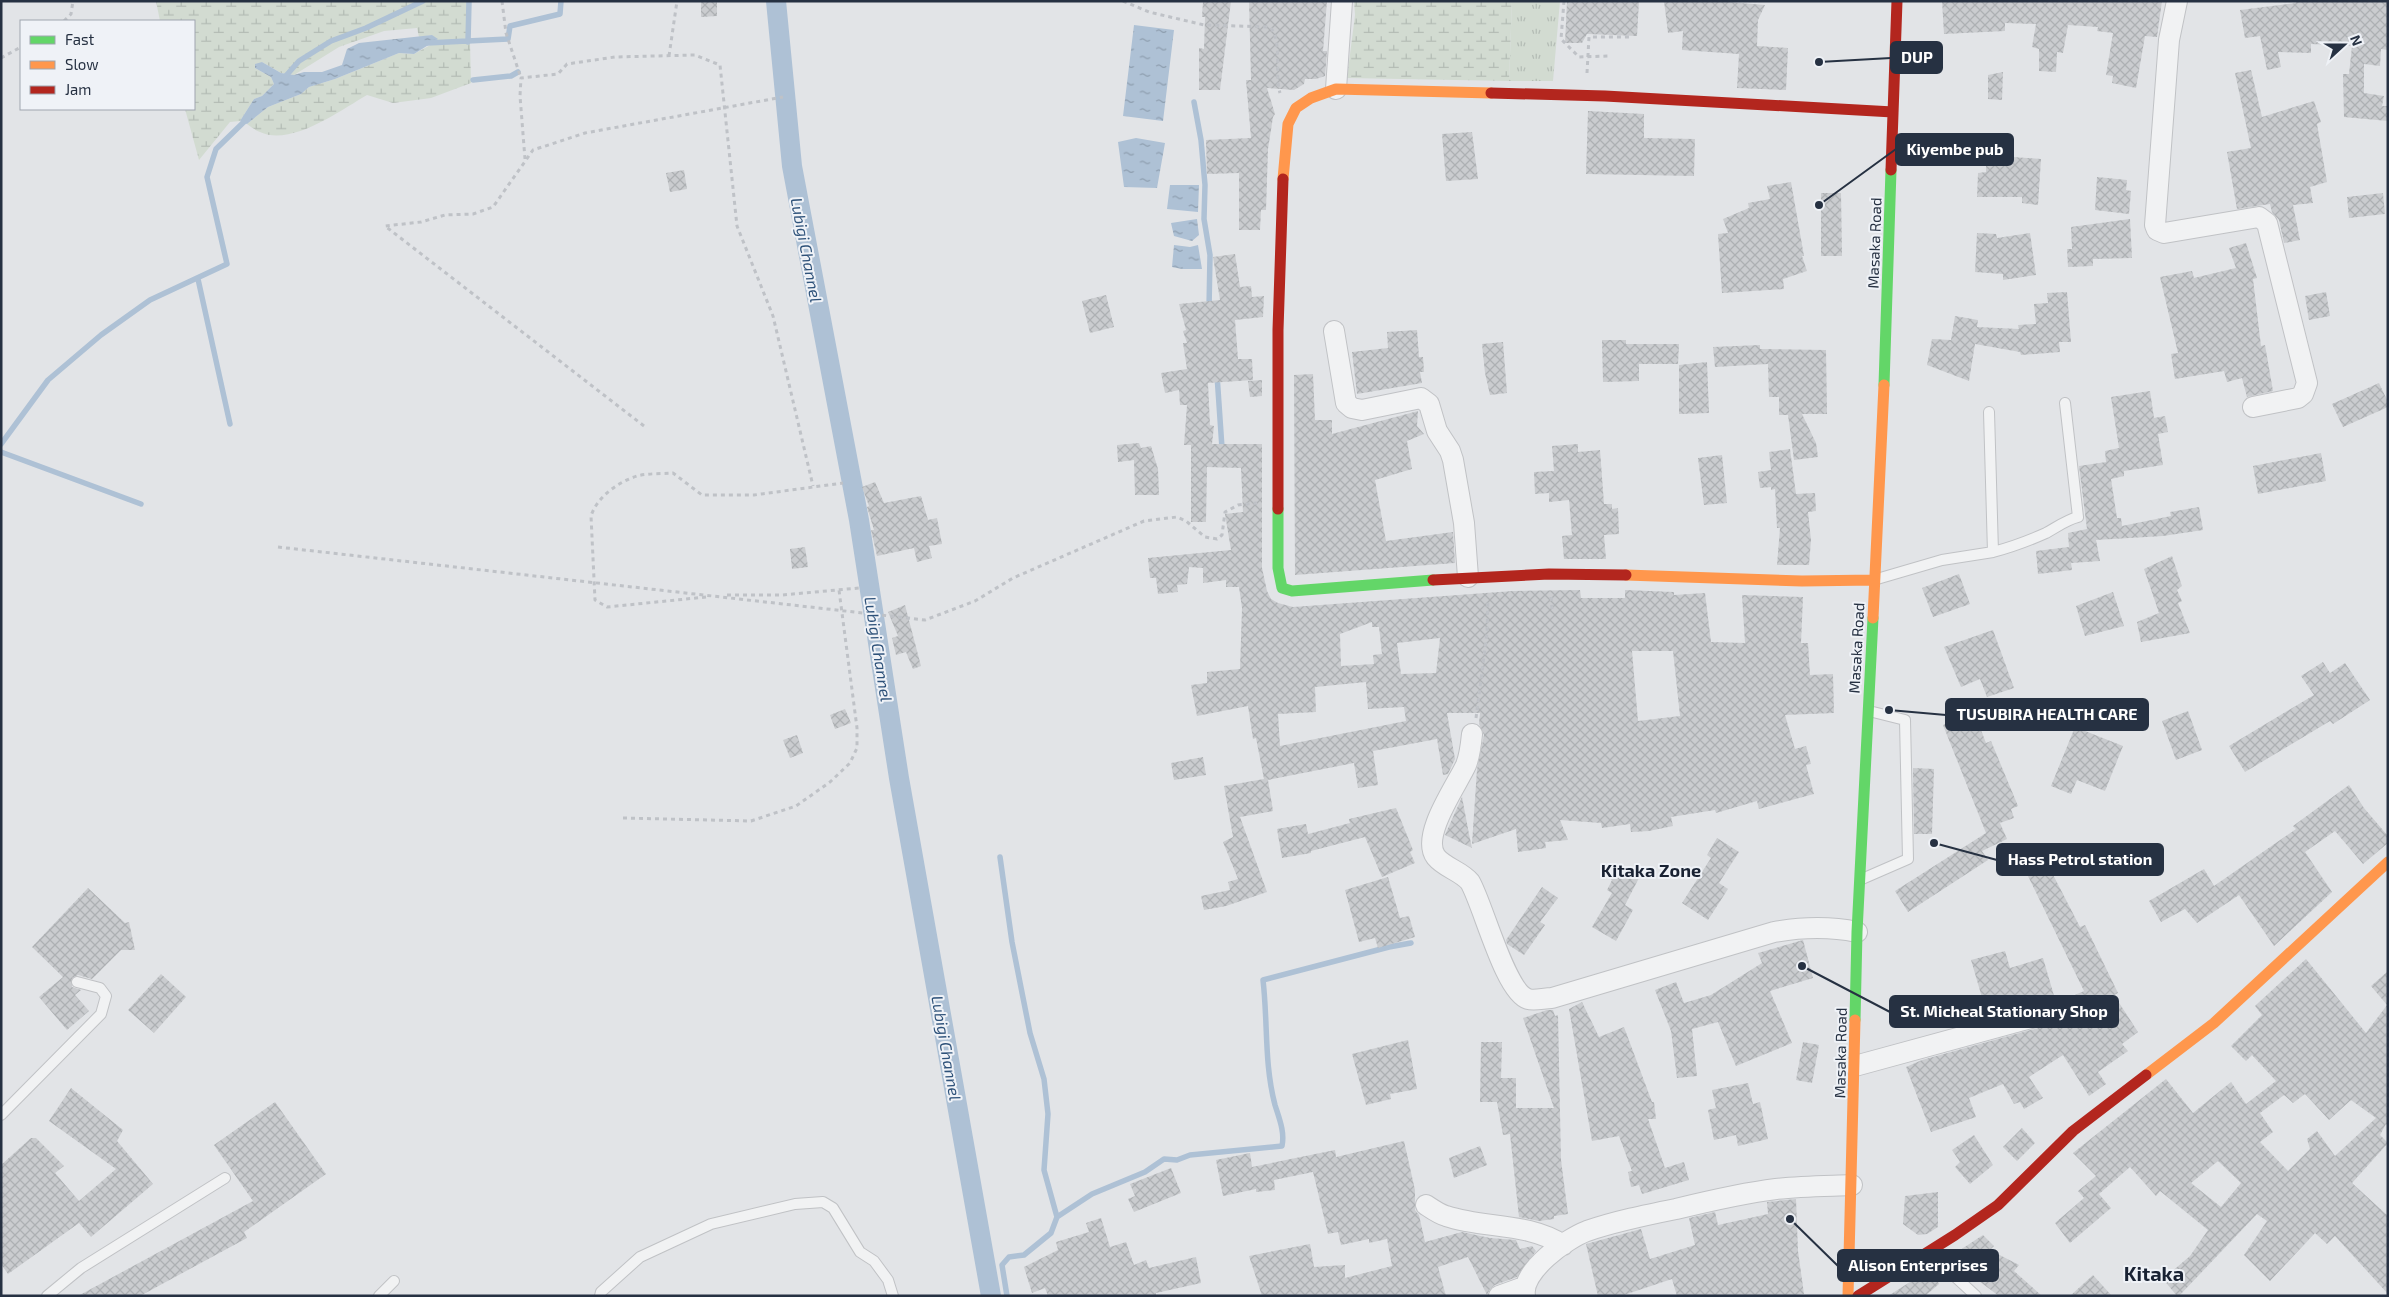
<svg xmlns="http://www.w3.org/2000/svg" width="2389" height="1297" viewBox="0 0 2389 1297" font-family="'Exo 2',sans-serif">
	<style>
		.grass { fill: url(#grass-tufts) }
		.wetland { fill: url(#wetland-marsh) }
		.water { fill: url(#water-ripples) }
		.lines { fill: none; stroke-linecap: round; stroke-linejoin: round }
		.stream { stroke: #aec1d5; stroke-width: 5.5 }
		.canal { stroke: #aec1d5; stroke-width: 20 }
		.building { fill: url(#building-cross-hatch); fill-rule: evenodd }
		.lane-casing { stroke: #c0c2c5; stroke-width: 12 }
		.street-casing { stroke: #c0c2c5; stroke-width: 22 }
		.path { stroke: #bfc2c7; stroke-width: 3; stroke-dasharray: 4 4; stroke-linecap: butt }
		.lane { stroke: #f1f2f3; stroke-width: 10 }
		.street { stroke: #f1f2f3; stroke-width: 20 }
		.fast { stroke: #63d668; stroke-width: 11 }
		.slow { stroke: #ff974d; stroke-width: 11 }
		.jam { stroke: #b3261e; stroke-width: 11 }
		.labels { text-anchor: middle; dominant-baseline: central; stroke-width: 4; stroke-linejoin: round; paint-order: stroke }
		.street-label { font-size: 15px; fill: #263142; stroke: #eff2f7 }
		.water-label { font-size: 16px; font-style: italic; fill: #2d5179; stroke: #eff2f7 }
		.quarter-label { font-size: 18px; font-weight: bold; fill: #192233; stroke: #eff2f7 }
		.district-label { font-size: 20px; font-weight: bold; fill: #192233; stroke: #eff2f7 }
		.leader { fill: none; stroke: #263142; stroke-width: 2 }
		.callout-dot { fill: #263142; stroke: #eff2f7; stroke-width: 2 }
		.callout { fill: #263142; stroke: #263142; stroke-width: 2 }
		.callout-label { font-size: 16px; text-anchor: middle; font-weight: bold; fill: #fff }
	</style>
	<defs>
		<pattern id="grass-tufts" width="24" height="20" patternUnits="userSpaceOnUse" patternTransform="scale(1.25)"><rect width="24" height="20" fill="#d2dbd1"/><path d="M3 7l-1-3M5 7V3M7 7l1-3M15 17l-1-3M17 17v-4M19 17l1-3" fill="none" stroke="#b4bcb5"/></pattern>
		<pattern id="wetland-marsh" width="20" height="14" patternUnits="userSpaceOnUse" patternTransform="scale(1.25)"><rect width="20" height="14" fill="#d2dbd1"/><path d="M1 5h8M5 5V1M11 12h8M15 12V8" fill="none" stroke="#b4bcb5"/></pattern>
		<pattern id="water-ripples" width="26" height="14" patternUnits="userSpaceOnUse" patternTransform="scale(1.25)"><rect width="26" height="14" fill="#aec1d5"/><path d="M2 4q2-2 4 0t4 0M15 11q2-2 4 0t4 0" fill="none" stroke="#8d9dae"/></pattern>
		<pattern id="building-cross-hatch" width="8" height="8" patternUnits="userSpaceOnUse" patternTransform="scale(1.25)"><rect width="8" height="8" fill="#cacccf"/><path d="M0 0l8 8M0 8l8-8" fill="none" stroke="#adb0b3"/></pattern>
	</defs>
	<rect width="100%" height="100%" fill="#e2e4e7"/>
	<path class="grass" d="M1512,1h48l-7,80h-44z"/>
	<path class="wetland" d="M156,1h313l2,82 -40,15 -38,5 -26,-8c-26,15 -76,52 -107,37 -5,-2 -9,-5 -13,-8l21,-17 33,-13 8,-7 26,-8 64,-26 15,1 20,-11 -2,-8 -13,2 -2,-9 -33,3 -45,16 -45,28 -13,-2 -19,-11 -7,6 16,9 3,7 -12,12 -8,3 -14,22 -10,1 -31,38 -14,-51h9v-88h-34z
		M1354,1h158l-3,80 -162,-3 8,-63z"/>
	<path class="water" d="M1134,25l40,5 -11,91 -40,-5z
		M432,35l6,4 -24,15 -15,-1 -64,26 -26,8 -8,7 -33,13 -21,17 -7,-3 14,-22 8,-3 12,-12 -3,-7 -16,-9v-4l7,-2 19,11 13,2 10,-3h18l20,-7 5,-16 12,-6z
		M1136,138l29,5 -8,45 -33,-1 -6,-45z
		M1170,185h29l-1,27 -31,-3z
		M1197,219l2,16 -7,6 -18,-5 -3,-13z
		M1174,245l16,2 8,-2 4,24h-20l-10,-2z"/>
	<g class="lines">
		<path class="stream" d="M468,42l1,-41
			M427,43l81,-4 2,-13 50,-12 1,-13
			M284,78l15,-17 32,-20 35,-13 57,-27
			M473,80l38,-4 7,-4
			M1194,102l7,38 4,45 -1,34 6,36 -1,54
			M198,279l32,145
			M1217,375l5,73
			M1,444l47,-64 53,-45 49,-35 77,-36 -20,-87 9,-28 33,-32
			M1,452l140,52
			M1000,857l12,85 18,91 14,46 4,35 -4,56 13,47 -6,16 -27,22 -15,2 -7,8 5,31
			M1057,1217l35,-23 53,-22 19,-13 13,1 13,-5 92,-9c3,-14 -3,-28 -7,-41 -11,-42 -7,-82 -12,-125l126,-33 22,-4"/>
		<path class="canal" d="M776,1l16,165 67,354 40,258 92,518"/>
	</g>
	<path class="building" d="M701,1h16v15l-16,1z
		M1203,1h28l-11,89h-21v-42l5,1 1,-32h-3z
		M1249,1h78l-4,50h4l-2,25 -9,3h-11l-1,5 -10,6 -27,-2 8,26 -2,3 -5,32 -2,61h-5l-1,20h-21v-57l-32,1 -1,-34 45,-2 -5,-58h5z
		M1567,1h72l-2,35 -50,-2 -5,9h-17z
		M1664,1h52l49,4 -7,15 -1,26 31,2 -2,42 -49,-2 2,-34 -57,-4 1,-19 -15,2z
		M1942,1h220l-5,36 -12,-1 -9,52 -24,-5 1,-7 -7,-1 7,-42 -16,-2 1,-4 -30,-2 -5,28 -6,-1 -1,20 -17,-1v-22l-7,-2 4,-23 -31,-1v8l-61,3z
		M2296,1h92v49l-7,-1 -1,17 -16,-2v29l20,3 -2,10h6v15l-44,-4 -1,-43h6l3,-28 -41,-2v9l-33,-1 3,15 -14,3 -7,-34 -15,2 -5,-28 56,-7z
		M2251,70l11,47 52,-16 7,21 -4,2 10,58 -17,5 3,16 -20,2 7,35 -16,3 -5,-23 -7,-8 -2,-8 -33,5 -10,-57 24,-4 -16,-75z
		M2003,72l-1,28 -14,-1v-24z
		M1588,111l56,3v24l51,1 -1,37 -108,-2z
		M1472,132l6,47 -32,2 -4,-47z
		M1999,156l42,3 -3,46 -16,-2v-6h-45l1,-24 8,-1v-7l12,1z
		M684,170l3,19 -17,3 -4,-19z
		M2097,177l30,3 -1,10 5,1 -2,23 -34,-4z
		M1791,182l13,74h-2l5,15 -24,8 1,10 -62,4 -4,-59 10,-1 -5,-14 26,-11 -1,-5 22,-4 -3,-13z
		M1821,193h20l1,63h-21z
		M2383,193l2,21 -36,4 -2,-21z
		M2130,219l2,39 -39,1v7l-25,1 -1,-18h5l-1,-22z
		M1977,233l19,1 1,4 33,-5 6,42 -33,5v-6l-28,-2z
		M2246,243l11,35 -4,1 8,67 4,-1 8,46 -26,6 -5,-19 -15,4 -3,-11 -49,8 -4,-25 7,-1 -18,-76 32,-6 2,7 42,-10 -7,-20z
		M1235,254l5,33 11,-1 1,11 12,-1 -1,21 -28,3 3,39h14l1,21 -45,3 2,42 4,1 -2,18h50v124l5,23 4,8 7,4 15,4 220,-16 67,-1 1,8h44v-8l49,2v3l31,-2 6,49 34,1 -3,-48 61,2 -2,46h7l2,32 23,-1 1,39 -49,2 10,34 11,-3 5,18 -5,1 8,29 -55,15 -2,-8 -41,12 -1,-3 -44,7 2,9 -24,5 -18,1 -1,-8 -28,4 -1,-5 -41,-3 8,20 -23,2 1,6 -28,4 -2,-23 -44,15 5,-75 7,-34 -5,-11 1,-11h-33l8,46 -7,15 -5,1 -6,-36 -64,12 5,34 -20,3 -4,-25 -86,17 5,31 -33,6 27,75 -41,14 -22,4 -3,-14 29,-6 -2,-8 10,-3 -15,-37 10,-5 -9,-51 40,-7 -8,-41 -3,1 -5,-33 -51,10 -6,-31 16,-2v-11l33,-3 2,-61 -3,-21h-13v-7l-23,3v-15l-14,-1 -2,17 -10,1 1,7 -20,2 -2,-16h-6l-2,-20 83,-8 -6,-36 18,-2 -2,-44 -34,-1 -1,55h-15v-77h-7l3,-40h-7l-1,-15 -14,3 -4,-20 26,-4 -4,-26h4l-4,-12 3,-1 -7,-26 41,-4 -7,-43zM1372,622v5h7l3,27 -9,1 1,9 -33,2 -1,-32zM1440,638l-4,35 -35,1 -4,-31zM1632,651h41l7,65 -42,5zM1366,682l2,27 36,-2 2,14 -126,25 -2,-32 38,-2 -1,-25z
		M2067,292l4,50h-12l1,10 -39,3 -1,-3 -45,-8 -6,37 -42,-16 5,-26 19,1 4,-24 23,4 -1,7 42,2 -1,-4 18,-1 -2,-20 14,-1 -1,-10z
		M2326,292l4,24 -21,4 -4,-24z
		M1106,295l8,32 -24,6 -8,-32z
		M1417,330l2,27h4l1,15h-4l2,11 -65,11 -5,-42 36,-4 -1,-16z
		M1602,340h24v4h53l-1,20h-39v17l-36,1z
		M1503,342l4,51 -17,2 -5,-22 -3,-29z
		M1760,345v4l66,1 1,64h-25l14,29 2,14 -24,3 -6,-45h-9v-18h-10l-1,-33 -53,3 -2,-20z
		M1707,362l2,51 -30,1v-49z
		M1313,374l2,46h17v14l86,-23 -1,15 7,8 -17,7 5,28 -37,11 11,61 67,-9 2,31 -160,12 -1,-200z
		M1262,380v16l-12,1 -2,-16z
		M2379,383l9,19v5l-45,20 -11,-23z
		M2150,391l4,27 11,-2 3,16 -10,2 5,31 -39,6v5l-13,3 6,39h4l1,8 49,-10 -1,-4 29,-5 4,23 -40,6 -67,4 4,21 -29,2 1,7 -34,4 -2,-23 33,-4 -1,-14 19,-4 -8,-63 27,-4 -1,-11 14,-3 -8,-51z
		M1139,443l2,5 10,-2 7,23 1,26h-24l-1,-35 -16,2 -1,-17z
		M1578,444v8l22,-2 4,54h8v5l6,-1 1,26 -15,1 2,24h-42l-2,-23 10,-1 -3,-35 -20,2v-9l-14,1 -1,-22 20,-1 -2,-25z
		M1790,449l6,45 19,-1 1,18 -8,1 3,28 -2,25h-32l3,-37h-3l-2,-39 -4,1v-3l-11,1 -2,-16 13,-2 -2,-18z
		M2321,453l5,28 -68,13 -5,-28z
		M1722,455l5,48 -23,2 -6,-47z
		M875,482l9,21 37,-7 7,24 9,-2 5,26 -13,2 3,12 -15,4 -3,-14 -37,8 -6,-26h3l-7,-23 2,-1 -7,-19z
		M805,547l3,20 -16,2 -2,-20z
		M2172,556l10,30 -5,4 5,11 -4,2 12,30 -49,9 -4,-20 22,-9 -15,-44z
		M1959,574l11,30 -37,13 -11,-29z
		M2113,592l11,34 -39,10 -9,-30z
		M905,605l16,61 -8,3 -7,-17 -10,3 -4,-17 6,-2 -10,-24z
		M1993,630l21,58 -27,9 -7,-18 -19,8 -17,-40z
		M2323,662l7,11 15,-10 25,37 -37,24 -3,-3 -85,51 -16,-26 85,-51 -13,-19z
		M845,709l6,14 -16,6 -5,-14z
		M2188,711l14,39 -26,10 -14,-39z
		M1974,712l12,31 5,-2 27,65 -7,3 3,9 -14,5 7,16 -25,12 6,9 -80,52 -13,-21 91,-58 -43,-108z
		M2075,727l48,19 -18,45 -28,-11 -6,14 -20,-8z
		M797,735l6,18 -13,5 -7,-18z
		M1203,757l3,18 -32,5 -3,-17z
		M1913,768l21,1 -2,65h-18z
		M2349,785l15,23 24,28v7l-25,21 -28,-33 -30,21 27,40 -58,54 -35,-51 -42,28 -12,-14 -24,13 -12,-21 55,-32 10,17 82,-57 -3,-3z
		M1462,797l7,37 3,14 -27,-13z
		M1396,808l17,42 -3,2 5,11 -33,14 -17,-40 -54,14v2l-29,5 -5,-29 29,-5 2,10 42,-11 -1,-4z
		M1717,838l22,14 -20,31 9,6 -20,31 -26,-17 29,-45 -4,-3z
		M1617,864l23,12 -15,29 8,5 -17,31 -24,-14 20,-34 -5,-3 5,-10 -2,-2z
		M2048,865l32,62 5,-2 33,68 -4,2 24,37 -16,12 6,7 -30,21 8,12 -17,12 -26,-41 -34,22 14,21 -19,11 -4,-7 -6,2 -11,-20 -34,14 7,19 -45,15 -25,-65 16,-7 145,-40 8,-8v-7l-7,-7 16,-7 -56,-115z
		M1388,877l12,41 9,-2 6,21 -37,11 -3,-10 -16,4 -14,-52z
		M1542,887l16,11 -18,24 5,3 -21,30 -17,-11 -1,-4z
		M88,888l37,35 4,-1 6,28h-14l-29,29 -14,-4 -6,3v9l9,3 -6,5 14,16 -22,19 -28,-33 24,-20 -31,-30z
		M1803,940l10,38 -43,13 22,52 -56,23 -18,-44 -26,7 5,47 -20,2 -6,-47 -16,-41 21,-8 8,21 27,-8 51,-32 -4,-10z
		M2005,951l5,17 33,-10 12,41 -55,15 -7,-16 -10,3 -12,-41z
		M2306,959l60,74 21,-28 -16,-19 17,-15v155l-2,-2 -6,11 8,8 -36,40 36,33v78l-53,-58 -8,8 -12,-11 -45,48 -26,-26 23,-34 -10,-7 -78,82h-2l-14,-17 27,-23 18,-26 -48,-39 -4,5 -26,-29 -31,27 12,14 -41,35 -15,-20 29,-25 -6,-7 18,-15 -23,-23 93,-74 27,34 38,-31 15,22 30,-23 -24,-26 -6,6 -15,-15 31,-31 -7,-9zM2305,1094l24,26 22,-20 25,18 -41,38 -18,-25 -10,8 3,10 -22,22 -28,-29 13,-10 -13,-19 24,-18 9,8zM2218,1161l23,22 -20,24 -30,-24z
		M161,974l25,23 -32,36 -26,-23z
		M1582,1002l17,35 25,-10 28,75h2l2,17h-8l17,49 19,-6 5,18 -47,14 -3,-9 -8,2 -3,-15 4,-1 -13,-35 -27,5 -23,-132z
		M1547,1010h6l2,6 3,-1 3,145 7,54 -14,2v3l-15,2 -20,-4 -9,-83 -7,1 -6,-33h-17l1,-60h21l-1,36h15v30h38l-31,-90z
		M1408,1040l9,49 -27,5 1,5 -25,6 -14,-51z
		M1803,1042l16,3 -7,38 -16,-3z
		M1748,1083l5,21 7,-2 8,37 -30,7 -2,-11 -22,5 -6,-30 8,-2 -4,-18z
		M71,1088l52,42 -6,11 36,43 -62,53 -12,-14 -71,51 -7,-10v-99l30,-27h5l28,28 -9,7 24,28 37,-32 -67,-48z
		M275,1102l51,72 -82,58 3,6 -107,58h-62l175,-95 -39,-56z
		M2022,1128l13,15 -18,18 -14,-14z
		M1974,1135l19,30 -23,19 -15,-17 5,-5 -8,-12z
		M1404,1141l11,49v20l4,5 6,27 37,-10 28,6 26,2 4,9 12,-3 4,5 -19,26 -22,8 -5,4 -3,6 -19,-38 -30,10 8,29h-184l-13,-40 61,-12 4,23 31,-2v13l47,-12 -5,-27 -18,4v-4l-28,6 -3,-13 -10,2 -15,-62 -39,8 1,10 -19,2v-3l-33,7 -7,-36 34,-7 2,14 83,-17 1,7z
		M1480,1146l7,19 -33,13 -5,-20z
		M1171,1168l10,25 -47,19 -6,-13 7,-3 -5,-12z
		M1938,1192v35l-11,7 -9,1 -15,-11 2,-28z
		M1796,1199l2,52 6,43 -19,2h-108l-5,-17 -51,17h-23l-12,-52 55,-15 9,30 45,-14 -6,-27 26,-6 3,13 50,-11 -1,-12z
		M1101,1218l9,29 16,-5 8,23 12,-5 3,8 47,-11 5,26 -45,10v3h-108l-3,-8 -13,5 -8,-26 34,-17 -2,-8 33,-10 -3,-9z
		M1983,1235l11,11 -4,4 29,15 -5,6 28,25h-43l-51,-38z
		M1932,1268l7,16 -14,12h-37z
		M2093,1275l19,21h-42z"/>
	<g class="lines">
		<defs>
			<path id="lane" d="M1993,552c19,-5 35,-11 53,-19 11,-6 20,-13 32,-16l-13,-114
				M1877,579l65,-19 51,-8 -4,-140
				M1862,879l46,-20 -3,-139 -36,-9
				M1,1115l100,-101 5,-18 -6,-8 -23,-6
				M1934,1250l16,22 26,24
				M47,1296l34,-28 144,-90
				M379,1296l15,-15
				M600,1296l1,-4 39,-35 71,-33 84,-20 28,-2 10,6 27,44 14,9 14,19 5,16"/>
			<path id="street" d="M2177,1l-8,39 -14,185 2,5 7,3 95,-16 8,6 40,160 -4,11 -5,4 -45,9
				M1336,89l6,-88
				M1334,331l12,72 6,5 10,2 59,-12 8,6 8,27 13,20 3,9 11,63 4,54
				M1472,734c-1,10 -2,21 -6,31 -9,20 -46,71 -30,92 9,11 25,14 34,25 13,22 35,110 58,117 7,2 16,-1 24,-1l222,-66c29,-5 54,-6 83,0
				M1855,1066l209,-57
				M1426,1205c6,4 13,9 20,11 39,13 81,6 117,29
				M1499,1296l25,-9
				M1525,1296c-4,-25 41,-57 62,-65 29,-10 59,-16 89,-22 33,-8 67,-16 100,-20 25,-3 51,-3 76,-4"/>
		</defs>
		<use href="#lane" class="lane-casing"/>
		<use href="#street" class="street-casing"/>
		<path class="path" d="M502,1l4,32 15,45
			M1123,1l26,11 55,13 66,2c13,14 4,47 10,66
			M1564,1l-3,38 18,18 29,-1
			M64,21l7,-7 2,-13
			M669,56l8,-55
			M1,58l20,-11
			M1587,73l2,-36h41
			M525,159l-5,-63 1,-18 37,-4 9,-10 48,-7 80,-2 25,10 17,161 36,90 40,170
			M644,426l-259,-200 36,-4 24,-7 28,-1 20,-7 40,-57 52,-17 198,-36
			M278,547l647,73 50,-19 38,-23 131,-57 33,-4 9,4 19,16 12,2 5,-4 3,-23 13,-7 19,-2
			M727,595h55l77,-7
			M706,597l-99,10 -12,-7 -4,-84c6,-19 27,-34 46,-40 11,-3 25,-2 36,-3l29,22h52l89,-12
			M1551,597l1,12
			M1476,718l11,-85 1,-33
			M623,818l128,3 45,-15 34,-24 20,-19 7,-15v-20l-18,-138"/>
		<use href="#lane" class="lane"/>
		<use href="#street" class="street"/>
		<path class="fast" d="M1884,385l7,-215
			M1278,509v59l4,20 10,3 141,-11
			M1855,1020l2,-88 16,-314"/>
		<path class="slow" d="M1283,179l5,-55 8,-16 15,-10 25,-9 155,4
			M1626,575l176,6 72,-1
			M1873,618l11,-233
			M2146,1075l68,-52 174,-161
			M1848,1296l7,-276"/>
		<path class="jam" d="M1491,93l114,3 288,16
			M1891,170l6,-169
			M1278,509v-179l5,-151
			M1433,580l116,-6 77,1
			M1858,1296l97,-61 43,-30 75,-74 73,-56"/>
	</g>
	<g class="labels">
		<g class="street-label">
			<text transform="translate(1874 243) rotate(-88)">Masaka Road</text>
			<text transform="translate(1856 648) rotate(-87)">Masaka Road</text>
			<text transform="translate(1840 1053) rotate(-89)">Masaka Road</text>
		</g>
		<g class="water-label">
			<text transform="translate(807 250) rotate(79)">Lubigi Channel</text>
			<text transform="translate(879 649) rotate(81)">Lubigi Channel</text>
			<text transform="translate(947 1048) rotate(80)">Lubigi Channel</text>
		</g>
		<g class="quarter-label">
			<text x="1651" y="870">Kitaka Zone</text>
		</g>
		<g class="district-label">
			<text x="2154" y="1273">Kitaka</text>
		</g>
	</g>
	<path class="leader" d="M1819 62L1891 58M1819 205L1896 149M1889 710L1946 715M1934 843L1997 860M1802 966L1890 1012M1790 1219L1838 1266"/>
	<g class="callout-dot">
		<circle cx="1819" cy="62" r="5"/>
		<circle cx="1819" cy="205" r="5"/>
		<circle cx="1889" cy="710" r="5"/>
		<circle cx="1934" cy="843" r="5"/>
		<circle cx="1802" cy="966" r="5"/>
		<circle cx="1790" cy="1219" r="5"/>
	</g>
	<g class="callout">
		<rect x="1891" y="42" width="51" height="31" rx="5"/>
		<rect x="1896" y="134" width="117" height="31" rx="5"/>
		<rect x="1946" y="699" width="202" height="31" rx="5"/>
		<rect x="1997" y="844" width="166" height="31" rx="5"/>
		<rect x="1890" y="996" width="228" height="31" rx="5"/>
		<rect x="1838" y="1250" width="160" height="31" rx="5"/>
	</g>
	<g class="callout-label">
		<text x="1917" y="63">DUP</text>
		<text x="1955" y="155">Kiyembe pub</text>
		<text x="2047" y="720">TUSUBIRA HEALTH CARE</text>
		<text x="2080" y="865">Hass Petrol station</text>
		<text x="2004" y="1017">St. Micheal Stationary Shop</text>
		<text x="1918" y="1271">Alison Enterprises</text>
	</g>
	<rect width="2389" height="1297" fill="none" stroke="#263142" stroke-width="5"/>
	<rect x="20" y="20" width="175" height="90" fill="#eff2f7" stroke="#9fa5af"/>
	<rect x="30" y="36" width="25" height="8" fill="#63d668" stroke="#9fa5af"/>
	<text x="65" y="45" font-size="15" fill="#263142">Fast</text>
	<rect x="30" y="61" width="25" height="8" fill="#ff974d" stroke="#9fa5af"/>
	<text x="65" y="70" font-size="15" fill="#263142">Slow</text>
	<rect x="30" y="86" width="25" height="8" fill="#b3261e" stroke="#9fa5af"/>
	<text x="65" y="95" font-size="15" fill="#263142">Jam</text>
	<g transform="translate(2344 45) rotate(69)" stroke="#eff2f7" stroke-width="4" paint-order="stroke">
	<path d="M0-4L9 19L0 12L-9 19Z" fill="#263142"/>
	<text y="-8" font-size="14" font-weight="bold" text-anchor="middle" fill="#263142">N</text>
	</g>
</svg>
